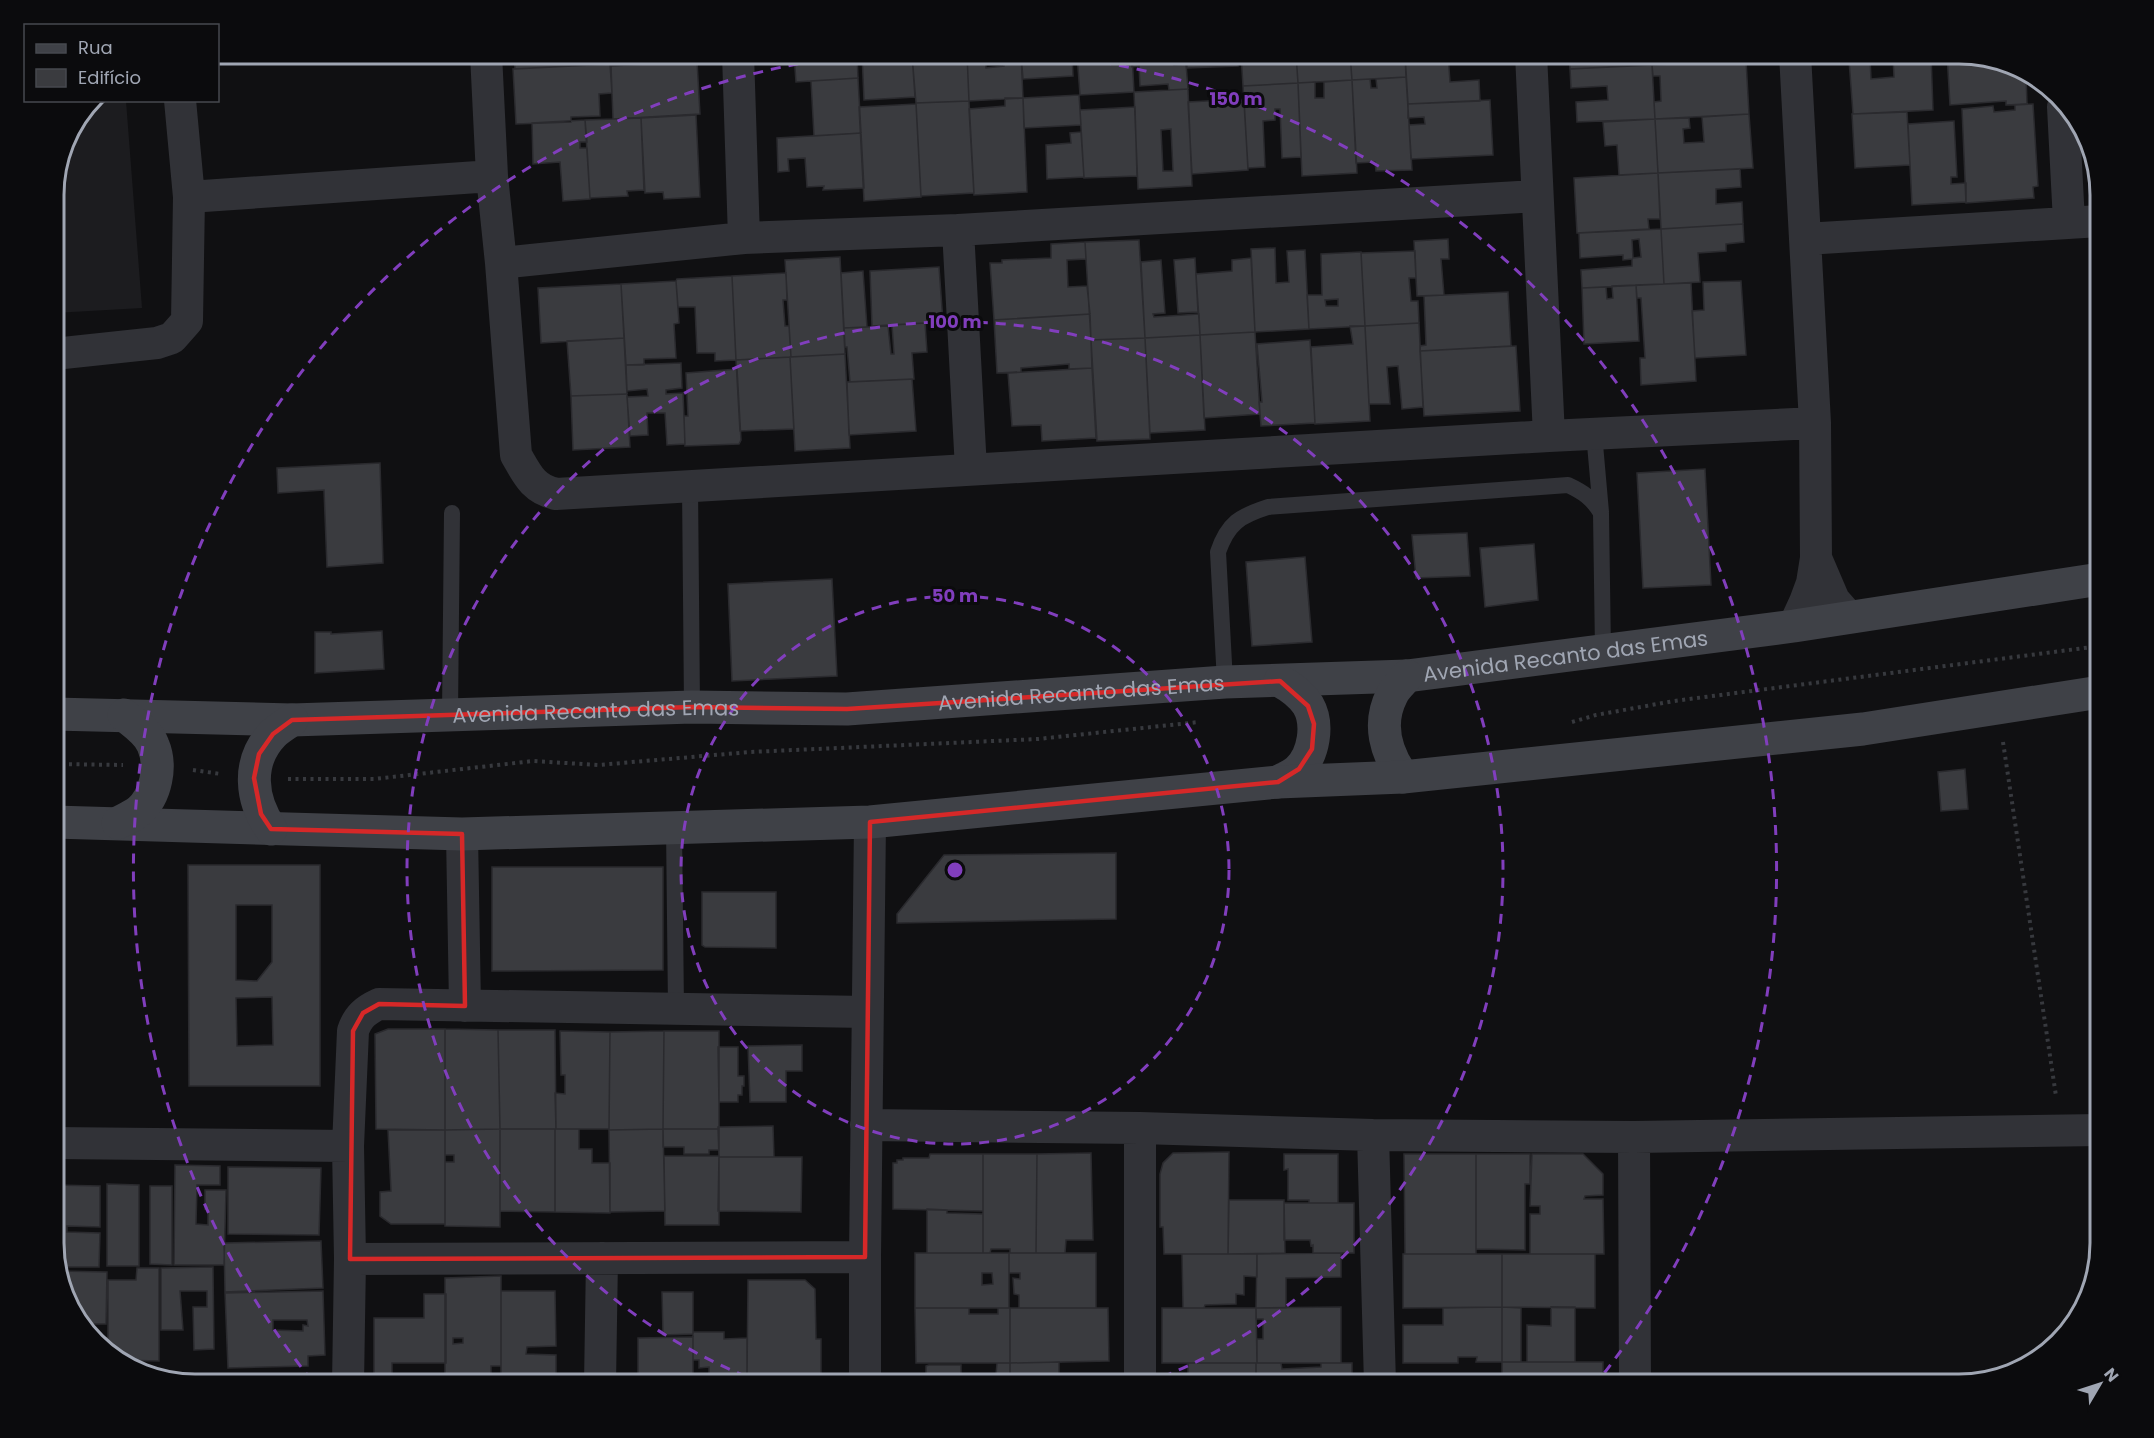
<svg xmlns="http://www.w3.org/2000/svg" width="2154" height="1438" viewBox="0 0 2154 1438" font-family="Poppins,sans-serif">
	<style>
		.built { fill: #1c1c1f }
		.building { fill: #3a3b3f; stroke: #2a2a2e; stroke-width: 1.5; fill-rule: evenodd }
		.lines { fill: none; stroke-linecap: round; stroke-linejoin: round }
		.path { stroke: #37393e; stroke-width: 4; stroke-dasharray: 3 4.5; stroke-linecap: butt }
		.service { stroke: #313237; stroke-width: 16 }
		.minor { stroke: #313237; stroke-width: 32 }
		.secondary { stroke: #3f4147; stroke-width: 33 }
		.marked { fill: none; stroke: #d62828; stroke-width: 4.5; stroke-linejoin: round }
		.ring { fill: none; stroke: #813ebd; stroke-width: 3; stroke-dasharray: 10 8 }
		.labels { text-anchor: middle; dominant-baseline: central; stroke-width: 6; stroke-linejoin: round; paint-order: stroke }
		.street-label { font-size: 21px; fill: #a0a6b3; stroke: #0b0b0d }
		.rim { fill: none; stroke: #a0a6b3; stroke-width: 3 }
		.centre { fill: #813ebd; stroke: #0b0b0d; stroke-width: 3 }
		.ring-label { font-size: 18px; text-anchor: middle; font-weight: bold; fill: #813ebd; stroke: #0b0b0d; stroke-width: 6; stroke-linejoin: round; paint-order: stroke }
	</style>
	<rect width="100%" height="100%" fill="#101012"/>
	<path class="built" d="M92,101h34l16,207 -88,5v-127l11,-45z"/>
	<path class="building" d="M514,54h96v10l-95,5z
		M610,54h35l1,10 -35,2z
		M775,54h82l1,24 -62,4 -2,-27z
		M862,54h50l3,43 -51,3z
		M967,54h18l1,14 18,-2v-12h17l2,44 -54,3z
		M967,54l2,47 -53,2 -4,-48z
		M1021,54h51l1,22 -50,3z
		M1077,54h55l2,38 -54,3z
		M1132,54h42v11l12,-1 2,25 -19,1 -1,-6 -28,2 -1,-20 -7,1z
		M1186,54h51l1,12 -51,2z
		M1241,54h55l2,29 -55,3z
		M1296,54h54l2,26 -54,3z
		M1350,54h55l1,23 -54,3z
		M1405,54h43l2,28 29,-2 1,21 -72,3z
		M1569,54h77v11l-76,4z
		M1651,54h95v6l-94,5z
		M1828,54h102l-102,7z
		M1931,54l2,56 -80,4 -4,-54 21,-2 1,21 23,-2 -1,-20z
		M1947,54h12l67,21 1,29 -21,1v-4l-56,4z
		M1746,60l3,54 -94,5 -1,-17 7,-1 -1,-25h-7l-1,-11z
		M697,61l3,53 -87,5 -2,-53z
		M610,64l2,29 -13,1 1,22 -29,1v5l-55,2 -3,-55z
		M1652,65l3,54 -78,3 -1,-20 32,-2 -1,-14 -36,2 -1,-19z
		M1406,77l6,93 -36,1 -1,-9 -19,1 -4,-83 18,-1 1,9h6l-1,-9z
		M858,78l3,55 -47,3 -3,-55z
		M1352,80l5,93 -55,3 -4,-93 17,-1v16h9v-16z
		M1298,83l3,74 -19,1 -2,-49h-5v11l-12,1 2,46 -17,1 -5,-82z
		M1188,89l4,97 -54,3 -4,-97zM1171,129l2,42h-10l-2,-41z
		M1079,95l2,30 -57,3 -1,-30z
		M1005,98h18l4,94 -53,3 -5,-86 36,-3z
		M1244,99l4,71 -56,4 -4,-72z
		M1490,100l3,55 -82,4 -2,-34 16,-1 -1,-7 -16,1v-14z
		M969,101l5,92 -53,3 -5,-93z
		M916,104l5,93 -57,4 -5,-94z
		M2033,104l5,82 -5,1 1,11 -68,5 -4,-94 31,-3 1,6 21,-2v-5z
		M1135,107l2,69 -53,2 -4,-68z
		M1907,112l3,53 -55,3 -3,-54z
		M1749,114l4,54 -95,5 -3,-54 34,-1 1,10 -7,1 1,14 20,-1 -2,-25z
		M696,115l4,82 -36,2 -1,-7 -18,1 -4,-75z
		M641,118l3,72 -17,1 1,5 -38,2 -5,-78z
		M1655,119l3,54 -39,2 -2,-30 -12,1 -2,-24z
		M585,120l2,22h-7v6h7l3,51 -27,2 -3,-39 -27,2 -1,-41z
		M1954,121l3,56h-6v7l15,-1v19l-54,3 -4,-81z
		M1081,132l3,45 -37,2 -1,-34 25,-2 -1,-10z
		M861,133l3,55 -41,2 1,-4 -17,1 -2,-29 -17,1 1,12 -11,1 -1,-34z
		M1740,169l1,18 -25,2v15l26,-2 1,22 -82,5 -3,-56z
		M1658,173l2,46h-12l1,10 -72,4 -3,-55z
		M1743,224l1,18 -18,2v7l-28,2 2,29 -36,2 -3,-55z
		M1661,229l3,55 -82,4 -1,-18 51,-4v-7l-9,1v-5l-43,3 -1,-25zM1639,239l2,18 -8,1 -1,-18z
		M1448,239l1,20h-8l3,36 -27,1 -3,-55z
		M1139,240l6,98 -54,2 -6,-98z
		M1085,242l1,17 -19,1 1,27 19,-1 3,28 -96,6 -4,-57h12v-3l49,-2v-14z
		M1275,248l1,35 13,-1 -2,-31 18,-1 4,79 -54,3 -4,-83z
		M1415,251l1,27h-7l2,23h7l1,22 -54,3 -4,-73z
		M1361,252l4,74 -56,3 -2,-34h15l-1,-41zM1338,299v7h-12l-1,-6z
		M840,257l5,97 -54,3 -6,-97z
		M1195,258l3,54 -20,1 -4,-53z
		M1251,258l4,74 -55,3 -4,-61 36,-3v-11z
		M1161,260l4,53 -12,1 1,3 45,-3 1,21 -55,3 -4,-76z
		M939,267l4,55 -71,4 -2,-55z
		M863,271l4,56 -23,1 -3,-55z
		M786,273l1,27h-4l2,26h4l2,31 -55,3 -4,-84z
		M732,276l4,84 -21,1v-8h-18l-2,-46h-17l-2,-26 1,-2z
		M676,281l3,42 -5,1 2,34 -32,1v6h-18l-5,-81z
		M1741,281l5,74 -51,3 -3,-47 12,-1 -1,-28z
		M1691,283l5,98 -55,4 -1,-27h5l-4,-60h-4l-1,-13z
		M621,284l3,54 -83,5 -3,-55z
		M1636,285l3,56 -55,3 -2,-56 24,-1 1,12 6,-1 -1,-12z
		M1508,292l3,54 -91,5v-5l6,-1 -2,-49z
		M1090,314l2,54 -23,1v-5l-48,4v4l-24,1 -3,-53z
		M925,323l2,29 -15,1 2,26 -64,3 -3,-35h-2l-1,-19 44,-2 3,28h3l-2,-29z
		M1419,323l4,84 -21,2 -4,-43 -11,1 3,37h-21l-4,-78z
		M1350,326h15l5,95 -55,3 -4,-77 42,-3z
		M1255,332l5,82 -56,4 -4,-83z
		M1200,335l5,95 -55,3 -5,-95z
		M624,338l3,56 -56,2 -4,-55z
		M1145,338l5,101 -53,2 -6,-101z
		M1310,340l5,83 -54,3 -2,-24h3l-5,-58z
		M1516,346l4,65 -96,5 -4,-65z
		M845,354l5,94 -55,3 -5,-94z
		M790,357l4,72 -54,2 -4,-71z
		M681,363l1,25 -16,2v4l17,-1 2,51 -18,1 -2,-32h-18l1,22 -18,1 -3,-39 21,-1 -1,-7 -20,2 -1,-26z
		M1092,368l4,70 -54,3 -1,-16 -29,1 -4,-53z
		M737,369l4,71 -2,4 -54,2 -1,-30h4l-2,-43z
		M912,379l4,52 -67,4 -2,-53z
		M627,394l3,53 -57,3 -2,-54z
		M380,463l3,100 -56,4 -3,-77 -46,3 -1,-25z
		M1705,469l6,116 -68,3 -6,-115z
		M1467,533l3,43 -54,2 -4,-43z
		M1534,544l4,56 -53,7 -5,-59z
		M1305,557l7,85 -60,4 -6,-84z
		M832,579l5,97 -105,5 -4,-97z
		M382,631l2,38 -69,4v-41h16v2z
		M1965,769l3,40 -27,2 -3,-39z
		M1116,853v66l-219,4v-9l47,-59z
		M188,865h132v221h-131zM236,905h36v57l-15,19 -21,-1zM272,997l1,48 -36,1 -1,-48z
		M492,867h171v103l-171,1z
		M702,892h74v56l-71,-1 -3,-2z
		M388,1029h57v101l-69,-1 -1,-95z
		M445,1029l53,1 2,99 -55,1z
		M498,1030h57l1,99h-56z
		M560,1031l50,1 -1,97h-53l-1,-36 10,1v-19h-4z
		M664,1031h55v98h-56z
		M664,1031l-1,98 -54,1 1,-98z
		M802,1045v26h-16v31h-36l-2,-56z
		M718,1047h20v29h6v10h-2v9h-4v7h-19z
		M773,1126l1,31h-55l-1,-30z
		M500,1129h55v83l-55,-1z
		M500,1129v98l-55,-1v-64h9v-7h-9v-25z
		M555,1129h24v20h13v14h18v50l-55,-1z
		M663,1129l2,82 -55,1 -1,-82z
		M719,1129v21h-10v4h-25v-7h-21v-18z
		M388,1130h57v94h-54l-11,-8v-24l11,-1z
		M1229,1152l-1,102h-64l-1,-27h-3v-53l3,-11 10,-10z
		M1091,1153l2,87h-27l-1,13h-29l1,-99z
		M930,1154h53v57l-90,-2v-46h4v-3h6v-2h26z
		M983,1154h54l-1,99h-26v-4h-19l-1,4h-7z
		M1284,1154h54v49h-29v-3h-21v-31l-4,1z
		M1404,1154h72v100h-71z
		M1476,1154h54v30h-5v66l-49,-1z
		M1532,1154h51l20,20v21l-18,1 -1,3h19l1,55h-74v-40h10v-8h-10z
		M664,1156h55v69h-54z
		M719,1157h83l-1,55 -83,-1z
		M175,1165l45,1v19h-23l-1,39 12,1v-16h-3v-19h21l-2,75h-50z
		M228,1167l93,1 -2,67 -91,-1z
		M107,1184l32,1v81h-32z
		M54,1185l46,1v41l-33,-1v6l33,1 -1,34h-40l-5,-15z
		M150,1186h22v79l-22,-1z
		M1229,1200h55l1,53 -57,1z
		M1284,1203h70v50h-41v-8l-2,1 -1,-6h-26z
		M927,1209l20,1v3l36,1v39h-56z
		M321,1241l2,47 -98,4 -1,-49z
		M915,1253h94v55h-94zM982,1273h10l1,11 -11,1z
		M1009,1253h87v55h-77v-13l-5,-1 -1,-16 7,1v-6h-11z
		M1341,1253v24l-55,1v30h-30l1,-54z
		M1182,1254h75v23l-13,-1v19l-8,-1v10l-31,1 -1,3h-21z
		M1403,1254h99v53l-99,1z
		M1502,1254h93v54l-93,-1z
		M213,1267l1,82 -20,1 -1,-43h14v-16h-27l3,39h-22v-62z
		M137,1268h22v93l-41,-1 -15,-14v-8h5v-58h28z
		M60,1271l47,1 -1,52h-14v10l-19,-21z
		M501,1276v90h-10v10l-46,-1v-97zM453,1338h10v5l-10,1z
		M748,1280h57l10,9 1,50h5v36h-74z
		M323,1291l2,64 -17,1v10l-80,2 -3,-75zM273,1320h34l1,6 -5,-1v6l-30,-1z
		M501,1291h54l1,55 -29,1 -1,7 30,1v20h-55z
		M662,1292h31v42l-30,1z
		M424,1294h22v69h-54v12h-18v-57h50z
		M1341,1307v56h-84v-24h6v-20h-7v-11z
		M1502,1307v55h-26l1,-5h-19v6h-55v-38h40v-17z
		M1502,1307l19,1v54h-19z
		M1551,1307h24v55h-48v-37l24,1z
		M915,1308h54v6h29v-6h12v55h-94z
		M1010,1308h98l1,53 -99,2z
		M1162,1308h94l1,55h-95z
		M693,1332h31v7l23,-1v37h-38v-8l-10,1v-8h-6z
		M693,1337v38h-55v-37z
		M1059,1362v22h-49v-21z
		M1502,1362h101v22h-101z
		M997,1363h13v21h-84v-18l3,-1h32v19h3l1,-9h31z
		M1188,1363h68v21h-68z
		M1256,1363h25l1,6 39,-2v-4h31v21h-96z
		M779,1374v10h-59v-9z
		M826,1374v10h-25v-9z
		M1440,1374h38v10h-38z
		M376,1375l63,1 1,8h-64z
		M474,1375h100l-1,9h-99z
		M650,1375h70v9h-70z"/>
	<g class="lines">
		<path class="path" d="M1572,722l24,-7 78,-14 426,-55
			M2003,742l53,354
			M54,764l69,1
			M193,770l28,4
			M288,779h86l159,-18 65,4 152,-13 288,-13 161,-17"/>
		<path class="service" d="M1594,433l7,79
			M690,486l2,221
			M1225,682l-7,-130c10,-29 22,-36 50,-45l300,-22c15,7 24,13 33,28l2,138
			M450,714l2,-201
			M674,827l2,182"/>
		<path class="minor" d="M486,54l6,122 9,87 15,192c11,19 17,34 40,39l993,-58
			M738,54l6,184
			M1531,54l18,382 266,-13
			M2063,107l6,115
			M189,197l303,-21
			M958,230l13,239
			M1805,239l295,-18
			M501,263l243,-25 214,-8 579,-34
			M54,354l103,-11 15,-5 15,-17 2,-124 -9,-97
			M1816,558l18,42 15,17
			M1794,626l11,-24 7,-19 4,-25 -1,-135 -20,-369
			M462,834l3,172
			M866,1125l274,3 233,7 261,2 466,-7
			M1373,1135l7,249
			M1634,1137l1,247
			M54,1143l294,3
			M350,1259l515,-2
			M348,1384l2,-125 -2,-113 5,-115c5,-15 13,-21 26,-27l488,8
			M600,1384l2,-126
			M865,1384v-127l5,-435
			M1140,1384v-256"/>
		<g class="secondary">
			<path id="s1" d="M54,714l238,6 400,-13 155,2 378,-27 182,-6 387,-50 306,-47"/>
			<path d="M1403,777c-17,-24 -26,-53 -11,-82 3,-7 10,-13 15,-19"/>
			<path d="M1278,782c7,-4 15,-7 20,-12 16,-15 21,-46 10,-65 -7,-11 -17,-18 -28,-24"/>
			<path d="M54,822l408,12 408,-12 408,-40 125,-5 460,-48 237,-37"/>
			<path d="M118,823c7,-4 15,-7 21,-12 17,-15 23,-45 14,-66 -5,-13 -18,-21 -29,-30"/>
			<path d="M271,829c-20,-29 -25,-67 2,-95 5,-5 13,-10 19,-14"/>
		</g>
	</g>
	<path class="marked" d="M1280,681l28,25 6,18 -2,25 -13,20 -21,13 -408,40 -5,435 -515,2 3,-228 10,-18 16,-9 86,2 -3,-172 -191,-5 -10,-15 -7,-36 5,-24 14,-20 19,-14 400,-13 155,2z"/>
	<g class="ring">
		<circle cx="955" cy="870" r="274"/>
		<path d="M763 1383A548 548 0 1 1 1147 1383"/>
		<path d="M312 1381A821 821 0 0 1 862 54M1048 54A821 821 0 0 1 1598 1381"/>
	</g>
	<g class="labels">
		<g class="street-label">
			<text stroke="none"><textPath href="#s1" startOffset="1514">Avenida Recanto das Emas</textPath></text>
			<text stroke="none"><textPath href="#s1" startOffset="1028">Avenida Recanto das Emas</textPath></text>
			<text stroke="none"><textPath href="#s1" startOffset="542">Avenida Recanto das Emas</textPath></text>
		</g>
	</g>
	<path d="M0 0H2154V1438H0ZM195 64H1959A131 131 0 0 1 2090 195V1243A131 131 0 0 1 1959 1374H195A131 131 0 0 1 64 1243V195A131 131 0 0 1 195 64Z" fill="#0b0b0d" fill-rule="evenodd"/>
	<path class="rim" d="M195 64H1959A131 131 0 0 1 2090 195V1243A131 131 0 0 1 1959 1374H195A131 131 0 0 1 64 1243V195A131 131 0 0 1 195 64Z"/>
	<circle cx="955" cy="870" r="9" class="centre"/>
	<g class="ring-label">
		<text x="1236" y="105">150 m</text>
		<text x="955" y="328">100 m</text>
		<text x="955" y="602">50 m</text>
	</g>
	<rect x="24" y="24" width="195" height="78" fill="#0b0b0d" stroke="#47494f" stroke-width="1.5"/>
	<rect x="36" y="44" width="30" height="9" fill="#3f4147" stroke="#47494f" stroke-width="1.5"/>
	<text x="78" y="54" font-size="18" fill="#a0a6b3">Rua</text>
	<rect x="36" y="69" width="30" height="18" fill="#3a3b3f" stroke="#47494f" stroke-width="1.5"/>
	<text x="78" y="84" font-size="18" fill="#a0a6b3">Edifício</text>
	<g transform="translate(2100 1384) rotate(51)" stroke="#0b0b0d" stroke-width="4.5" paint-order="stroke">
	<path d="M0-4.5L10 22L0 15L-10 22Z" fill="#a0a6b3"/>
	<text y="-9" font-size="16" font-weight="bold" text-anchor="middle" fill="#a0a6b3">N</text>
	</g>
</svg>
